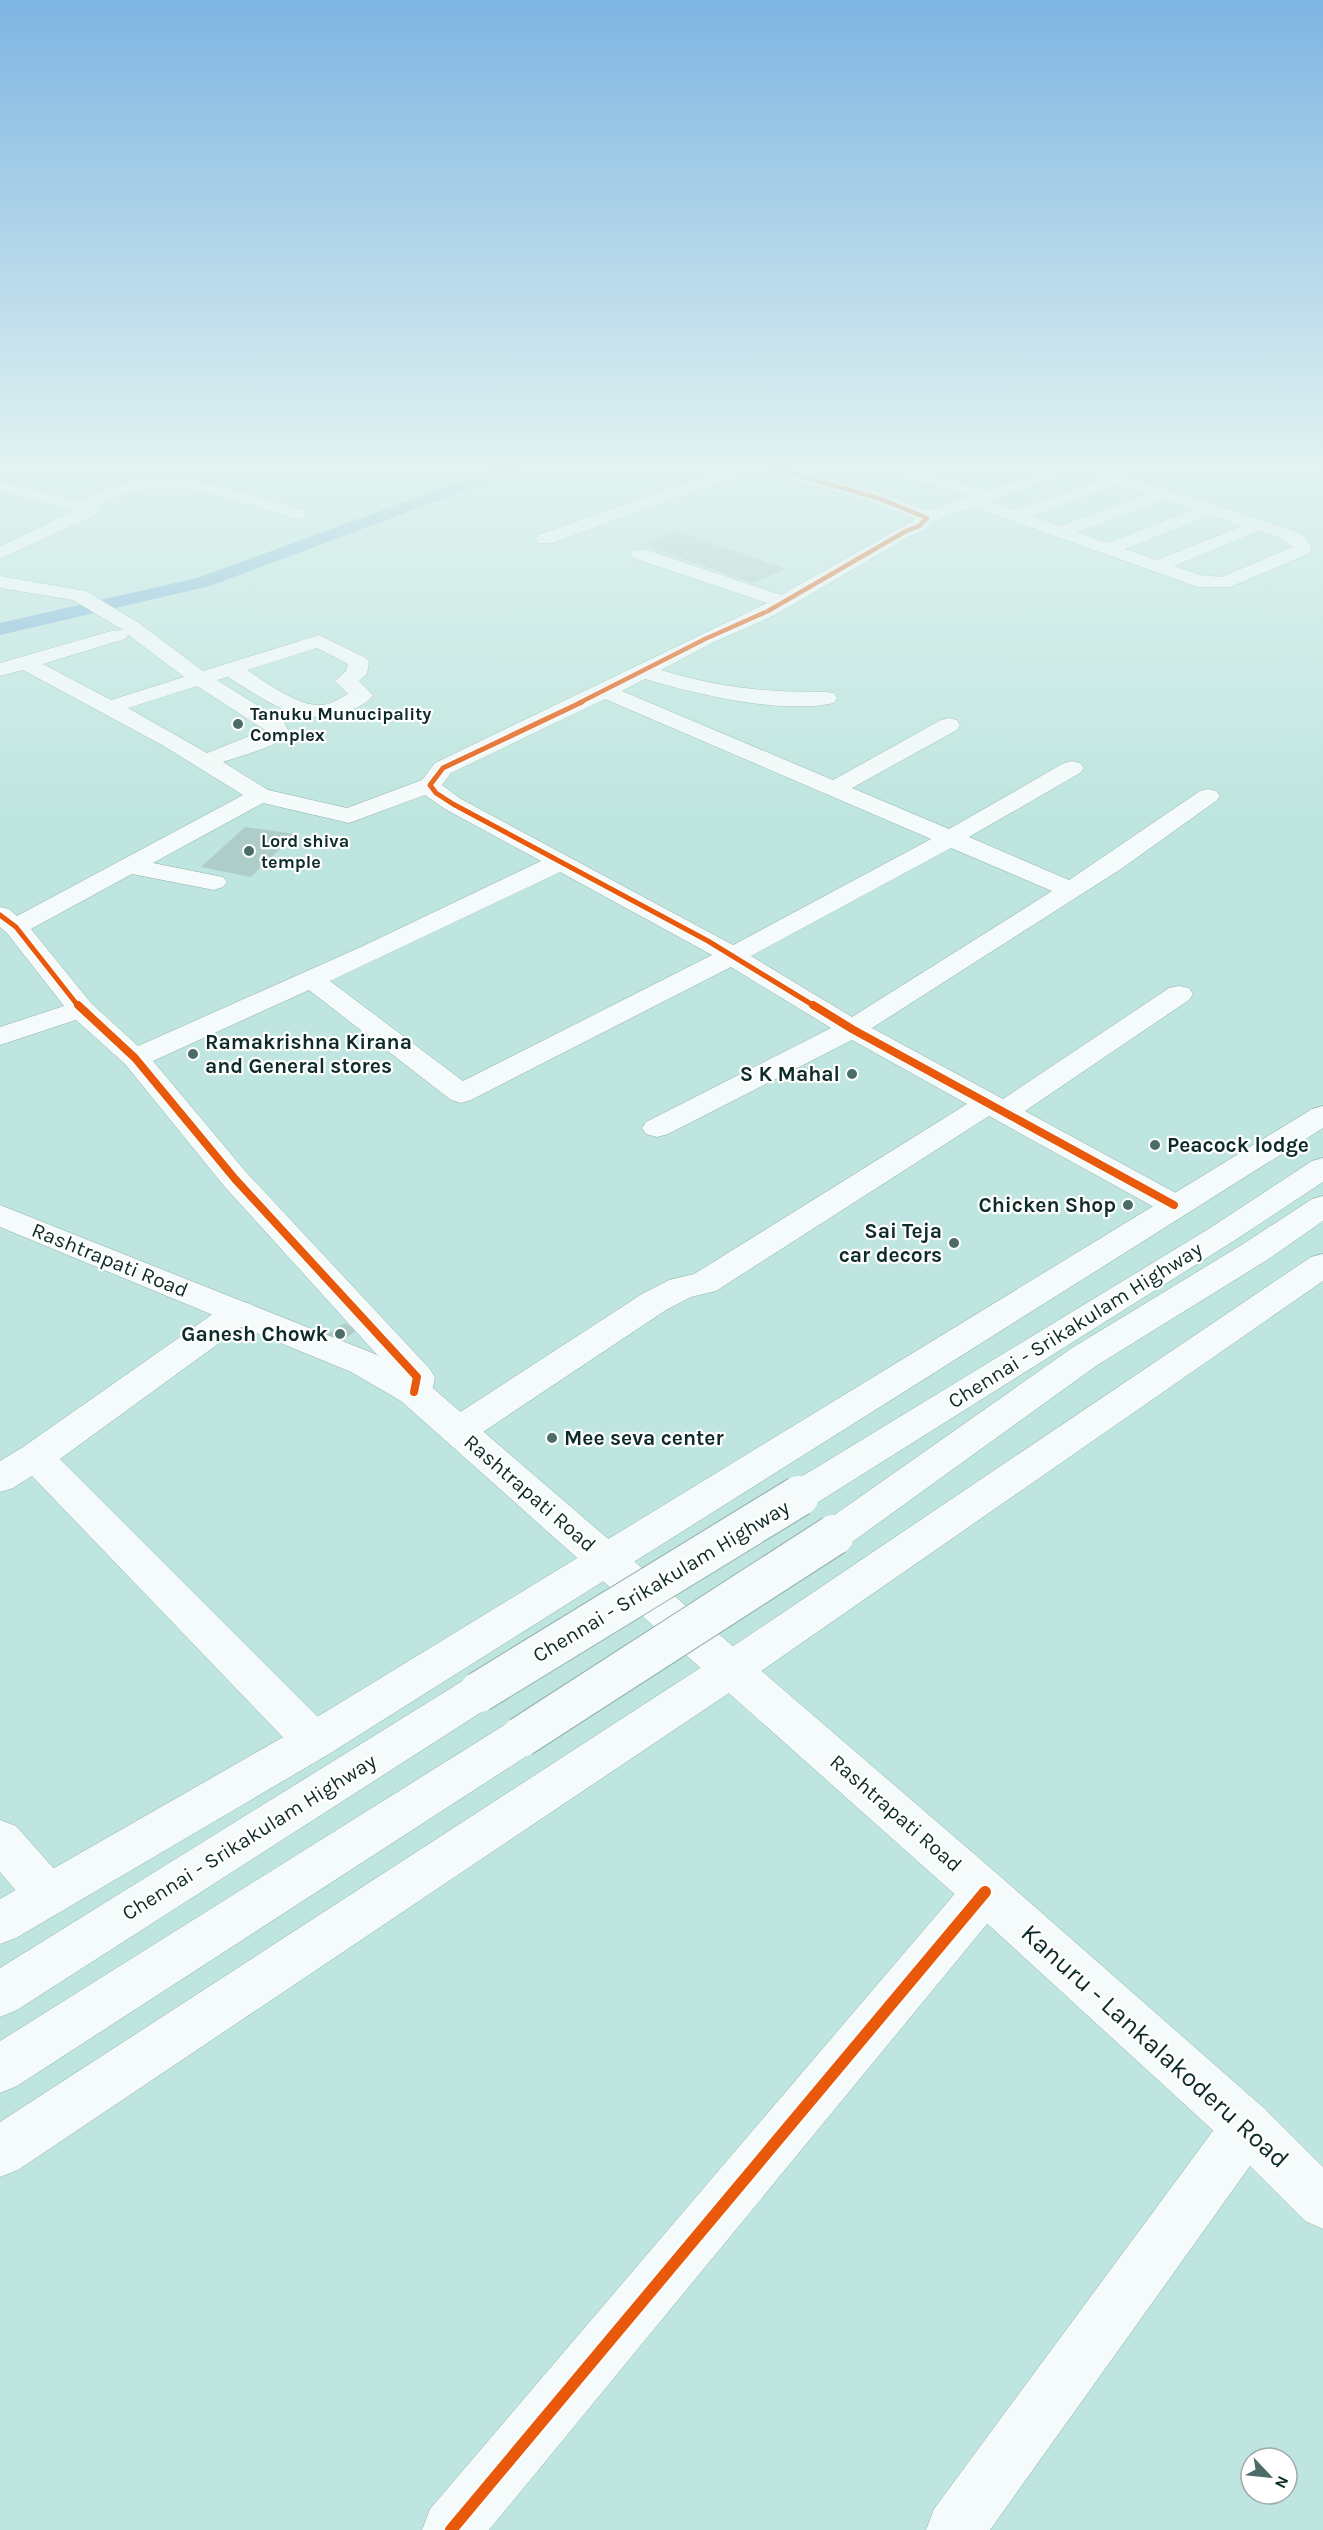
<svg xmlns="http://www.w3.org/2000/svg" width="1323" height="2530" viewBox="0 0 1323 2530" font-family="Karla,sans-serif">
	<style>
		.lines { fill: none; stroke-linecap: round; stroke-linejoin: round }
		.canal { fill: #7fb6d8; fill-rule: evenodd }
		.building { fill: #aecdc8 }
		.minor-casing { stroke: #90afaa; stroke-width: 1 }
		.major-casing { stroke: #90afaa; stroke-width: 1 }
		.highway-casing { stroke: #90afaa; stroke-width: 1 }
		.minor { fill: #f5fbfa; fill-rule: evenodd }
		.major { fill: #f5fbfa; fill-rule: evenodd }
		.highway { fill: #f5fbfa; fill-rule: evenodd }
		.highway-bridge-casing { stroke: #90afaa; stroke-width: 42; stroke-linecap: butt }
		.highway-bridge { stroke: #f5fbfa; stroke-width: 40 }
		.cycleway-far3-casing { stroke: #fff; stroke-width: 7 }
		.cycleway-far2-casing { stroke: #fff; stroke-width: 8 }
		.cycleway-far1-casing { stroke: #fff; stroke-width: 11 }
		.cycleway-casing { stroke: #fff; stroke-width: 16 }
		.cycleway-far3 { stroke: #e8590c; stroke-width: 4.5 }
		.cycleway-far2 { stroke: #e8590c; stroke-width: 5 }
		.cycleway-far1 { stroke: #e8590c; stroke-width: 8 }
		.cycleway { stroke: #e8590c; stroke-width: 12 }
		.poi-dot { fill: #4b6c67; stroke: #fff; stroke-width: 2 }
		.labels { text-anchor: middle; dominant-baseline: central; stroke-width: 4.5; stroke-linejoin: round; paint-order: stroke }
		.far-poi-label { font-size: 18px; font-weight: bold; fill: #0d2b27; stroke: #fff; text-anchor: start }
		.poi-label { font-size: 21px; font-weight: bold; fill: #0d2b27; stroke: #fff; text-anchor: end }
		.street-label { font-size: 21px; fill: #0d2b27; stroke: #fff }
		.near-street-label { font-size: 26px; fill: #0d2b27; stroke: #fff }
	</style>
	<rect width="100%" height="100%" fill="#bee5df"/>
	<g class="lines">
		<path class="canal" d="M503,466h22l-2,3 -313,117 -210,49v-12l197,-45z"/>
	</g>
	<path class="building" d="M677,531l109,38 -33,14 -110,-38z
		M245,827l50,7 -44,43 -50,-10z
		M345,1323l11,8 -21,14 -12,-8z"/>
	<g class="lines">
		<defs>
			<path id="minor" d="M268,466h34l-2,4c-10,2 -20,2 -30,0z
				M732,466h23l-2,4 -201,73h-14l-2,-4 2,-4z
				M757,466h26l102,29 44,16 40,-15 -86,-26 -2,-4h24l82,25 70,-25h36l199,64 14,7 6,12 -2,4 -80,34h-32l-225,-80 -40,15 -8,8 -13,5 -137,80 -63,28 -51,27c55,17 108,23 165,22l8,1 3,5 -3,5c-52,12 -138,-9 -189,-24l-23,12 211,89 108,-60 8,-2 8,2 3,5 -3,5 -105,58 97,41 115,-66 8,-2 8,2 4,5 -4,5 -111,64 100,43 131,-89 8,-2 8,2 4,5 -4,5 -95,68 -249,159 131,71 166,-111 10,-2 10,2 4,6 -4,6 -164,111 160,87 5,7 -5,7 -11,3 -11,-3 -174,-96 -273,175 -25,6 -25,13 -195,130 -13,4 -13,-4 -5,-9 5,-9 197,-128 27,-14 25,-6 273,-170 -115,-64 -184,94 -11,3 -11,-3 -4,-6 4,-6 185,-94 -100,-61 -260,133 -10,3 -10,-3 -142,-110 -156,71 93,111 183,196 6,9 -3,15 -5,9 -13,4 -13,-4 -5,-9 3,-13 -175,-193 -99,-122 -49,-44 -76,25v-18l64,-21 -57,-73 -7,-6v-20l9,2 8,7 226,-121 -81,-50 -139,-75 -23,6v-13l111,-32 12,-1 -50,-30 -73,-12v-12l86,15 53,32 64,48 116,-36 47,23 3,4 -2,12 -8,7 14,14c-5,8 -15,12 -24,16 -43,20 -85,-11 -121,-34l-11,3 67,42 5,10c-10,15 -49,24 -66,30l45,28 79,18 75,-28 13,-17 332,-160 -134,-45 -2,-4 2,-4h14l134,45 135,-76 -44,-17 -113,-32zM1075,471l26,8 -86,31 -25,-9zM1118,485l29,9 -87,32 -28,-10zM1164,500l29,10 -86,33 -30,-11zM1211,515l31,11 -85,34 -32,-11zM1259,531l21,7 13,9 -72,30 -20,-2 -27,-9zM126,633l58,44 -73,23 -68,-36 82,-25 3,-4zM317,648l31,16 -2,7 -11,10 13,13c-8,4 -17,11 -27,11 -21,2 -56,-23 -74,-35zM197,686l68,44 -58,23 -79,-45zM605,699l326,140 -198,106 -272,-146 -19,-14 9,-12zM425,795l20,14 96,52 -178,85 -225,100 -47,-43 -60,-74 101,-55 82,16 9,-3 4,-5 -4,-5 -70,-14 110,-60 86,20zM951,848l101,43 -200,126 -101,-61zM560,872l152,83 -249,126 -133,-100z
				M161,477c49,4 95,19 142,33l3,4 -3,4 -6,1c-66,-16 -134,-55 -199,-11l2,2 -3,4 -97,45v-13l74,-35 -74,-20v-10l83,21c25,-17 48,-23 78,-25z
				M239,1301l12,3 5,8 -5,8 -191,139 269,269 6,13 -6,13 -15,5 -15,-5 -267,-278 -19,12 -13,4v-31l23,-14 204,-143z
				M0,1820l16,6 48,54 7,15 -7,15 -16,6 -16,-6 -32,-38z
				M985,1871l16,6 7,15 -7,15 -512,623h-67l8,-21 539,-632z
				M1247,2102l18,7 7,18 -7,18 -275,385h-64l8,-21 295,-400z"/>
			<path id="major" d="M0,1205l375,149 52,29 574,494 264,232 58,58v62l-18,-8 -76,-76 -260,-238 -568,-506 -50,-29 -351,-145z"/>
			<path id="highway" d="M1323,1106v22l-994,626 -313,184 -16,6v-45l299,-171 1013,-619z
				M1323,1158v24l-91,60 -420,264 -13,4 -13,-4 -6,-10 6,-10 424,-258 102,-67z
				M1323,1196v25l-56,39 -171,106 -248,179 -14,5 -14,-5 -5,-10 5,-10 252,-177 171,-104 69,-45z
				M1323,1254v27l-576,400 -729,489 -18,7v-55l717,-465 594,-400z
				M479,1675l15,5 6,12 -6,12 -477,306 -17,7v-49l464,-288z
				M521,1719l15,5 6,13 -6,13 -519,336 -17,7v-52l506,-317z"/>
		</defs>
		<use href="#minor" class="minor-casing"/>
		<use href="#major" class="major-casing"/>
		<use href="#highway" class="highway-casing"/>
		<use href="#minor" class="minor"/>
		<use href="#major" class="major"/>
		<use href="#highway" class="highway"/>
		<defs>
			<path id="highway-bridge" d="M479,1692l320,-196
				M521,1737l313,-202"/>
		</defs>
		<use href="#highway-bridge" class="highway-bridge-casing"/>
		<use href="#highway-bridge" class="highway-bridge"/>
		<defs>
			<path id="cycleway-far3" d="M579,703l126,-64 63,-28 138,-80 13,-5 8,-8 -49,-20 -113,-32"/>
			<path id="cycleway-far2" d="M582,702l-139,66 -13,17 6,8 17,11 255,137 108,66
				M0,915l16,12 63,80"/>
			<path id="cycleway-far1" d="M78,1005l57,53 100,121 182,198 -3,15
				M813,1005l39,24 322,176"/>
			<path id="cycleway" d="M451,2530l534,-638"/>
		</defs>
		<use href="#cycleway-far3" class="cycleway-far3-casing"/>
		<use href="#cycleway-far2" class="cycleway-far2-casing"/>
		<use href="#cycleway-far1" class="cycleway-far1-casing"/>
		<use href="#cycleway" class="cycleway-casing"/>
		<use href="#cycleway-far3" class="cycleway-far3"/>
		<use href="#cycleway-far2" class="cycleway-far2"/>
		<use href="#cycleway-far1" class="cycleway-far1"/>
		<use href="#cycleway" class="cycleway"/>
	</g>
	<linearGradient id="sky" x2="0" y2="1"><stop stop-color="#7eb5e2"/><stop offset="0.57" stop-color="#e2f3f1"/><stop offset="1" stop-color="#e2f3f1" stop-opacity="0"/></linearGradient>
	<rect width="1323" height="820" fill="url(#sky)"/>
	<g class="poi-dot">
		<circle cx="238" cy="724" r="6"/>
		<circle cx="249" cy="851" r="6"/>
		<circle cx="193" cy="1054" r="6"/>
		<circle cx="852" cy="1074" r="6"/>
		<circle cx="1155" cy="1145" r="6"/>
		<circle cx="1128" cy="1205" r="6"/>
		<circle cx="954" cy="1243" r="6"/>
		<circle cx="340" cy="1334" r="6"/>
		<circle cx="552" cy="1438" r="6"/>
	</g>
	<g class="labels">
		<g class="far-poi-label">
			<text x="250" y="714">Tanuku Munucipality<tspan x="250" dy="21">Complex</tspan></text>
			<text x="261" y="841">Lord shiva<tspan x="261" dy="21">temple</tspan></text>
		</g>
		<g class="poi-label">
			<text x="205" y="1042" text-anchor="start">Ramakrishna Kirana<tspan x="205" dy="24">and General stores</tspan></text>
			<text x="840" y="1074">S K Mahal</text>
			<text x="1167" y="1145" text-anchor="start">Peacock lodge</text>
			<text x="1116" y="1205">Chicken Shop</text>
			<text x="942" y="1231">Sai Teja<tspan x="942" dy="24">car decors</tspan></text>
			<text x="328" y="1334">Ganesh Chowk</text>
			<text x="564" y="1438" text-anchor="start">Mee seva center</text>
		</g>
		<g class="street-label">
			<text transform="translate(110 1260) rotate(22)">Rashtrapati Road</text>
			<text transform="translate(1075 1325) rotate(-32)">Chennai - Srikakulam Highway</text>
			<text transform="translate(530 1493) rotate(41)">Rashtrapati Road</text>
			<text transform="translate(661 1581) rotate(-31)">Chennai - Srikakulam Highway</text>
			<text transform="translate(896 1813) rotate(41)">Rashtrapati Road</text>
			<text transform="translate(249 1837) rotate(-32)">Chennai - Srikakulam Highway</text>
		</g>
		<g class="near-street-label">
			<text transform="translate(1155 2046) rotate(42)">Kanuru - Lankalakoderu Road</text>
		</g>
	</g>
	<g transform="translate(1269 2476) rotate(116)"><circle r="28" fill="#ffffff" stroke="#9eaaa9" stroke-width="1.5"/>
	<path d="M0-4.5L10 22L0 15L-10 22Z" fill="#4b6c67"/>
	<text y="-9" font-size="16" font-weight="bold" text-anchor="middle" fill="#0d2b27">N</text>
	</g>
</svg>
